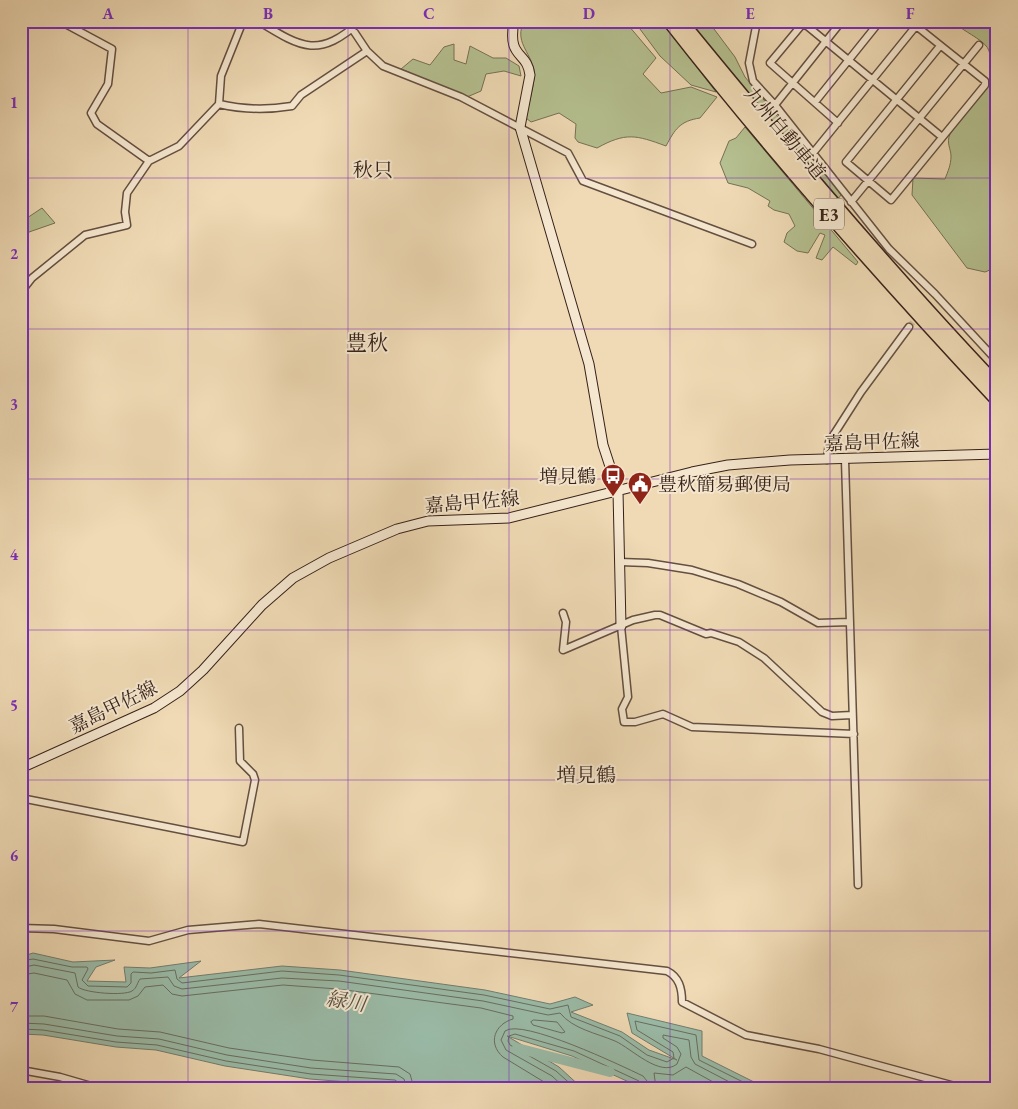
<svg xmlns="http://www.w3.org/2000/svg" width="1018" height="1109" viewBox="0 0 1018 1109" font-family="'EB Garamond','Noto Serif JP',serif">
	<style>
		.green { fill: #b5c090; stroke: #767054 }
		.water { fill: #9abba8; stroke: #727d6f }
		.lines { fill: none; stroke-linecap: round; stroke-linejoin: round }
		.shore { stroke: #686e60; stroke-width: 1 }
		.river { stroke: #9abba8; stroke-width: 10 }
		.street-tunnel { stroke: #cab596; stroke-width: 6; stroke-dasharray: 6 3; stroke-linecap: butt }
		.street-casing { stroke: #644f40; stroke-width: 9 }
		.secondary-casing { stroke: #362119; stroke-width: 11 }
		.highway-casing { stroke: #362119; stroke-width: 15 }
		.street { stroke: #f5e7cf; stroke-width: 6 }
		.secondary { stroke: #f5e7cf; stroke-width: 9 }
		.highway { stroke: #efdab5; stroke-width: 12 }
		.grid { fill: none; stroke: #7b2cbf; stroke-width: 1; stroke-opacity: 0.55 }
		.labels { text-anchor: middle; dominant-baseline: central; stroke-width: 4; stroke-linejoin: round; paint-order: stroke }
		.shield { fill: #f5e7cf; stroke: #6f5c50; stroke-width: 1 }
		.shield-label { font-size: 18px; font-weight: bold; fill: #362119 }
		.street-label { font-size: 19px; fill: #362119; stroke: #f5e7cf }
		.poi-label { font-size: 19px; fill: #362119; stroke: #f5e7cf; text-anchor: end }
		.neighbourhood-label { font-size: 20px; fill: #362119; stroke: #f5e7cf }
		.water-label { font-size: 20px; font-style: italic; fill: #544f44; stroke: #f5e7cf }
		.quarter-label { font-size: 21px; fill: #362119; stroke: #f5e7cf }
		.neatline { fill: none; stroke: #7b2cbf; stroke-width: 2 }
		.grid-label { font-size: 16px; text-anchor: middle; font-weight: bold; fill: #7b2cbf }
	</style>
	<rect width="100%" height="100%" fill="#efdab5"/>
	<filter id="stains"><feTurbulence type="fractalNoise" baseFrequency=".004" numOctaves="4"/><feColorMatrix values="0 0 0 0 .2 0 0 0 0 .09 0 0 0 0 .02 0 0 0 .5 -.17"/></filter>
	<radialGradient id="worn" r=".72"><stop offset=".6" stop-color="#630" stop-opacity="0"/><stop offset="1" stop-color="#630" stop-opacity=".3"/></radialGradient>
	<path class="green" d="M524,21h81l23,4 28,33 -13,16 18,19 30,-6 26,10 -17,21c-20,3 -25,11 -34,28 -30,-11 -40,-14 -69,2l-19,-6 -3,-4 1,-14 -17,-11 -28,9 -5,-4c2,-12 10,-38 8,-48 -4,-19 -20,-28 -10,-49z
		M634,21h27l55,71 -25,-7 -31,-29z
		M688,21h20l27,36 10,20 88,107 8,11 -3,4 -49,-55z
		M961,21h36v246l-12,5 -18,-4 -55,-73 1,-17 32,1c3,-8 6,-14 6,-23 0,-7 -5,-13 -1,-22 12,-23 37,-37 44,-63 -5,-9 -2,-12 -5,-20 -2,-9 -22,-18 -29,-24z
		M454,44v16l12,4 4,-18 23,12h13l13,8 2,10 -17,-5 -18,3 -5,17 -14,6 -66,-28 12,-10 17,6 14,-18z
		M745,127l113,135 -2,3 -23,-18 -11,13 -6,-2 9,-23 -5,-2 -12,20 -11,-2 -13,-9 3,-9 8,-7 -6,-12 -15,-4 -6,-4 2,-5 -22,-13 -20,-5 -8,-20 9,-22 7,-3z
		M42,208l13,15 -26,9 -8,12v-22z"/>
	<path class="water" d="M33,953l40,9 42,-2 -19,7 -9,14 39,1 -2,-15 26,1 51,-7 -22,17 103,-12 58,4 145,20 65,14 25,-7 18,8 -22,7 51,20 27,18 28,10 -45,-27 -5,-20 75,18v25l64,32h-124l-70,-32 -65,-20 52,31 23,21h-159l-113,-9 -85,-13 -69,-16 -40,-3 -73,-12 -22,-1v-77z"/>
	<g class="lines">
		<path class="shore" d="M21,961l12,-2 39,8h15l1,2 -6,11 6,6 39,1 4,-4v-9l2,-2 18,1 24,-3 2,9 5,4 100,-12 57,4 145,20 66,14 18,-4 3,12 49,19 27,19 20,7 7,-4 -1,-6 -36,-22 -2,-9 61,14 3,25 56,28
			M21,968l13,-3 41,8 3,14c7,6 46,9 54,4 5,-3 5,-8 8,-12l28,-2 6,9 8,3 100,-11 57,3 144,20 65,14 12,-2c13,16 36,20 55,28 16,7 45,37 62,23l4,-10 -4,-7 -14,-9v-3l26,5 2,17 4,7 46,24
			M21,975l13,-2 33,7 8,14 12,6h42l9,-4 7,-9 18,-2 9,9 10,2 101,-11 55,4 143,19 32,8v3c-18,5 -26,24 -10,38l51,31
			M21,1016h23l74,13 42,3 69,16 83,12 87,7 11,7 4,14
			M534,1020l23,2 8,10 -3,1 -29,-8 -2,-3z
			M21,1023l23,1 73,12 42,3 68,16 84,13 85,6 8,5 3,9
			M21,1029l22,1 73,12 41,3 69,16 85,13 84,6 4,3 1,5
			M565,1088l-13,-12 -46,-26 -5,-10 4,-9c17,-13 117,35 138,45l4,5 1,7
			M575,1088l-19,-17 -46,-26 -2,-4 1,-5 6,-2 59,17 65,30 3,7
			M656,1088l-2,-15 19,2 13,-8 38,21"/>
		<path class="river" d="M517,1048l93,24"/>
		<path class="street-tunnel" d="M909,327l22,-28"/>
		<defs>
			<path id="street" d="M60,21l52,28 -4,35 -17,29 6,11 52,37
				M258,21c44,27 60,38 103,0
				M347,21l20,30 16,15 78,31 107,56 15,28 169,63
				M757,21l-8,42 4,18 22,24 114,144 46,45 62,67
				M801,21l141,116
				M805,21l-35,42 68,60
				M910,21l75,60v4l-94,115 -45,-38 94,-116
				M815,102l65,-81
				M219,104c25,6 48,6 73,2l9,-11 66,-44
				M775,105l67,-84
				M813,153l107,-132
				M851,202l128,-157
				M21,292l11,-14 53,-43 42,-10 -2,-13 2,-19 22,-32 30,-15 40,-42 2,-28 22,-55
				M827,460l2,-18 32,-50 48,-65
				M845,460l13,425
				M620,562l28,1 44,7 46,14 43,18 37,21 32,-1
				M563,613l3,9 -3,28 70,-30 22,-5h5l46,19 5,-1 28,9 25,16 58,54 10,4 20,-1
				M621,626l7,71 -6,12 2,13h11l28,-8 29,13 162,7
				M21,798l222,44 12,-62 -2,-6 -13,-13 -1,-33
				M21,928l33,1 95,12 39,-11 71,-6 408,47c12,6 15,17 15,31l64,33 73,14 143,39
				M21,1070l39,7 38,11"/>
			<path id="secondary" d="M514,21c-7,39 13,29 16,54l-10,52 69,237 14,81 15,46 3,135
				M21,768l133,-60 26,-17 23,-21 59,-65 31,-27 36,-20 68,-29 31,-8 81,-3 183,-46 36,-7 62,-5 207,-6"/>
			<path id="highway" d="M669,21c103,132 214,257 328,379
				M681,21c102,125 205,247 316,364"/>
		</defs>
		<use href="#street" class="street-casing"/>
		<use href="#secondary" class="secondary-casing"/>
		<use href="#highway" class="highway-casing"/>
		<use href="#street" class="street"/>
		<use href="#secondary" class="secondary"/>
		<use href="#highway" class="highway"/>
	</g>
	<path class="grid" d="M188,21v1067M348,21v1067M509,21v1067M670,21v1067M830,21v1067M21,178h976M21,329h976M21,479h976M21,630h976M21,780h976M21,931h976"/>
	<defs>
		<symbol id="bus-pin" viewBox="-11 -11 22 30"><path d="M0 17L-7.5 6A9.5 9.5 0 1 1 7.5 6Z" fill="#8f2418" stroke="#f5e7cf"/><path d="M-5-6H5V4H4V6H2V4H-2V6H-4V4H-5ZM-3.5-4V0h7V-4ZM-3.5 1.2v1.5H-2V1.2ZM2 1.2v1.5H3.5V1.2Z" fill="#fff"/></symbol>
		<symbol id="civic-pin" viewBox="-11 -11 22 30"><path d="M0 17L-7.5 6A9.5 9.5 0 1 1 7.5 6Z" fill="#8f2418" stroke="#f5e7cf"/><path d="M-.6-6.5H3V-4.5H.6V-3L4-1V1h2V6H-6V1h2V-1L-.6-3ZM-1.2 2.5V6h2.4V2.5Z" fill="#fff"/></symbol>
	</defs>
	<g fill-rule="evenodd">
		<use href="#bus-pin" x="599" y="462" width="28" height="38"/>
		<use href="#civic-pin" x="626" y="470" width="28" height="38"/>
	</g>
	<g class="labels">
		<rect class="shield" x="814" y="198.5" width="30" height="31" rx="4"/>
		<g class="shield-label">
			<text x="829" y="214">E3</text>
		</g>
		<g class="street-label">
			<text transform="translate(785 133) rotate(50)">九州自動車道</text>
			<text transform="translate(872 442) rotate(-2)">嘉島甲佐線</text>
			<text transform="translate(472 502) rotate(-5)">嘉島甲佐線</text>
			<text transform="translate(113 707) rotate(-26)">嘉島甲佐線</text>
		</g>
		<g class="poi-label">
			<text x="596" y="476">増見鶴</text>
			<text x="658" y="484" text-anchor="start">豊秋簡易郵便局</text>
		</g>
		<g class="neighbourhood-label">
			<text x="373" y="170">秋只</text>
			<text x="586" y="775">増見鶴</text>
		</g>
		<g class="water-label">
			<text transform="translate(346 1001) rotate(9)">緑川</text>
		</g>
		<g class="quarter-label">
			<text x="367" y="342">豊秋</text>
		</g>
	</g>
	<rect width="1018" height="1109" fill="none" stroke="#efdab5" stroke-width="55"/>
	<rect x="28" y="28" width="962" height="1054" class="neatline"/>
	<g class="grid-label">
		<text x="108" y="19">A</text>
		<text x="268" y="19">B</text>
		<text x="429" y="19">C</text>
		<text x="589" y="19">D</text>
		<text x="750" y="19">E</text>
		<text x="910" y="19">F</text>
		<text x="14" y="108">1</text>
		<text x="14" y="259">2</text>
		<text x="14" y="410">3</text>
		<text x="14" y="560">4</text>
		<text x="14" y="711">5</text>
		<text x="14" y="861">6</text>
		<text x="14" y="1012">7</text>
	</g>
	<rect width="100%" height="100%" filter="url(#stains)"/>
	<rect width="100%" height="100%" fill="url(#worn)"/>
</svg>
